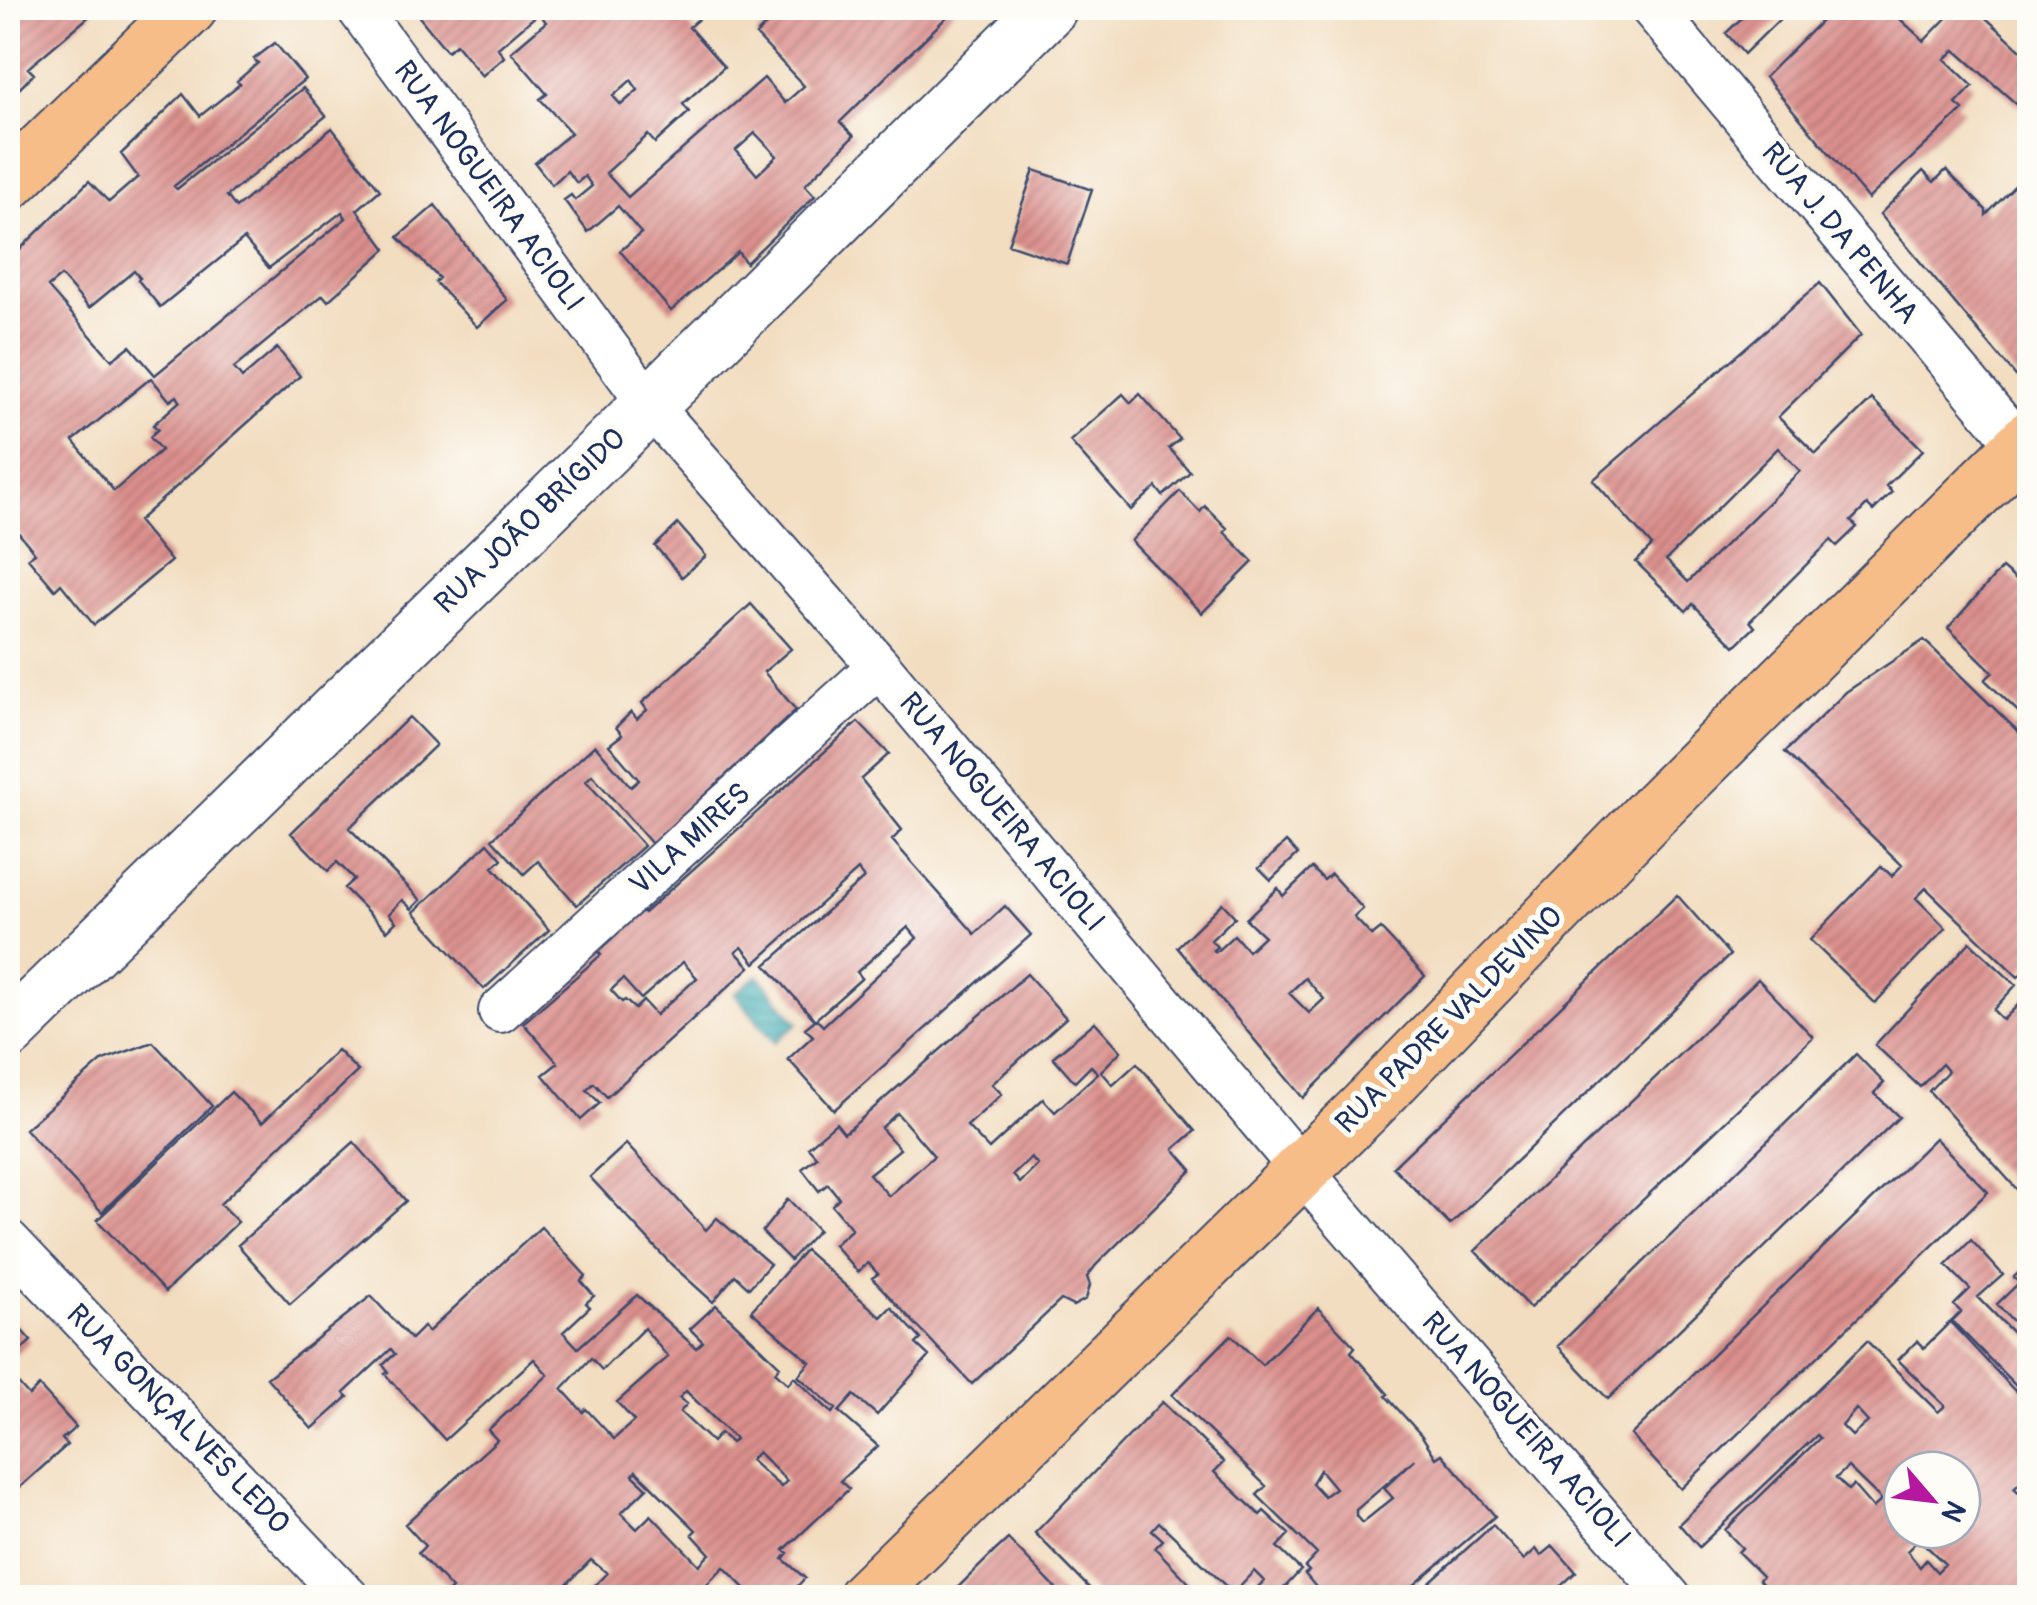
<svg xmlns="http://www.w3.org/2000/svg" width="2037" height="1605" viewBox="0 0 2037 1605" font-family="Pangolin,sans-serif">
	<style>
		.water { fill: url(#water-rules); stroke: #2b6e8a; stroke-width: 2.5 }
		.building { fill: url(#building-hatch); fill-rule: evenodd }
		.lines { fill: none; stroke-linecap: round; stroke-linejoin: round }
		.minor-casing { stroke: #3b496d; stroke-width: 46 }
		.tertiary-casing { stroke: #3b496d; stroke-width: 59 }
		.primary-casing { stroke: #3b496d; stroke-width: 59 }
		.minor { stroke: #fff; stroke-width: 42 }
		.tertiary { stroke: #fff; stroke-width: 55 }
		.primary { stroke: #f7bd88; stroke-width: 55 }
		.labels { text-anchor: middle; dominant-baseline: central; stroke-width: 10; stroke-linejoin: round; paint-order: stroke }
		.street-label { font-size: 30px; fill: #1b2f5e; stroke: #fdfcf7 }
	</style>
	<defs>
		<pattern id="water-rules" width="6" height="5" patternUnits="userSpaceOnUse" patternTransform="scale(2.5)"><rect width="6" height="5" fill="#3bacb5"/><path d="M0 2.5h6" fill="none" stroke="#318c96"/></pattern>
		<pattern id="building-hatch" width="6" height="6" patternUnits="userSpaceOnUse" patternTransform="scale(2.5)"><rect width="6" height="6" fill="#dc908d"/><path d="M-1 1l2-2M0 6l6-6M5 7l2-2" fill="none" stroke="#b27676"/></pattern>
	</defs>
	<rect width="100%" height="100%" fill="#fdfcf7"/>
	<filter id="ink" filterUnits="userSpaceOnUse"><feTurbulence type="fractalNoise" baseFrequency=".01" numOctaves="2"/><feDisplacementMap in="SourceGraphic" scale="20" xChannelSelector="R" yChannelSelector="G"/><feConvolveMatrix kernelMatrix="1 2 1 2 8 2 1 2 1" color-interpolation-filters="sRGB"/></filter>
	<filter id="wash" filterUnits="userSpaceOnUse"><feTurbulence type="fractalNoise" baseFrequency=".0048" numOctaves="4" result="noise"/><feDisplacementMap in="SourceGraphic" scale="40" xChannelSelector="R" yChannelSelector="G"/><feGaussianBlur stdDeviation="2.25" result="paint"/><feColorMatrix in="noise" values="0 0 0 0 0 0 0 0 0 0 0 0 0 0 0 0 0 1.4 0 .05"/><feComposite in="paint" operator="in"/></filter>
	<g filter="url(#wash)">
		<rect width="100%" height="100%" fill="#f2ddc0"/>
		<path class="water" d="M758,975l40,48 -23,19 -40,-48z"/>
		<g id="blocks">
			<path class="building" d="M8,8h79l5,6 -64,54 6,6 -24,24 -2,-41 4,-5 -4,-7z
				M412,8h299l-22,19 35,40 -41,37 6,8 -34,31 -7,-8 -42,38 22,24 136,-119 21,25 19,-17 -48,-51 13,-13 -13,-14h200l-116,114 14,14 -49,49 10,11 -69,67 -8,-11 -67,59 -51,-60 21,-18 -23,-27 -30,26 -24,-32 7,-5 4,5 17,-14 -7,-10 -8,7 -10,-12 -15,14 -17,-22 36,-30 -31,-34 7,-5 -36,-42 35,-30 -7,-9 -41,35 6,9 -22,19 -26,-32 -9,7zM631,80l7,10 -17,15 -8,-9zM755,133l22,23 -20,19 -21,-25z
				M1752,8h39l-47,46 -18,-21z
				M1834,8h54l36,33 32,-33h19l55,50v58l-75,-66 -10,9 28,27 -17,18 7,6 -95,89 -103,-122z
				M275,43l30,36 -131,107 3,3 126,-101 23,28 -99,80 9,12 96,-80 48,62 -23,20 29,39 -58,52 -5,-6 -89,73 8,10 35,-30 23,28 -162,145 33,40 -77,64 -33,-41 -6,6 -27,-32 7,-5 -27,-33v-259l81,-80 20,21 29,-25 -17,-23 62,-60 17,22 40,-32 -3,-3 21,-18 -4,-4zM342,212l4,6 -191,157 -25,-29 -18,14 -64,-73 13,-11 28,32 45,-37 6,7 -2,2 22,27 84,-68 25,29zM151,378l19,23 7,-5 3,5 -27,24 5,4 -8,8 11,13 -47,41 -41,-50z
				M1034,170l58,20 -25,74 -59,-20z
				M1946,170l40,40v5l44,-45v215l-4,3 -146,-174 43,-43 11,11z
				M435,205l72,95 -30,27 -42,-45 4,-4 -41,-41z
				M1820,283l41,52 -83,82 38,37 56,-55 51,51 -37,36 6,6 -19,19 -6,-6 -16,16 6,6 -20,19 -6,-6 -81,81 5,6 -20,19 -42,-42 -7,7 -50,-49 16,-16 -59,-66zM1778,448l22,23 -112,111 -22,-22z
				M1123,394l8,9 9,-9 40,45 -11,9 21,24 -27,24 -7,-9 -25,23 -61,-69z
				M1180,491l20,21 5,-6 22,22 -3,4 29,30 -51,51 -71,-72z
				M678,524l28,32 -24,21 -27,-31z
				M2002,568l26,22 -7,6 9,9v118l-45,-43 8,-8 -45,-44z
				M751,604l40,45 -27,23 32,38 -144,134 -60,-69 -6,6 58,65 -67,59 -39,-44 -14,13 -32,-35 103,-94 36,42 8,-7 -30,-35 13,-10 -6,-8 15,-15 6,7 10,-9 -5,-7z
				M1924,640l106,103v222l-12,12 -92,-89 -10,10 30,30 -71,75 -65,-63 71,-74 11,10 10,-11 -117,-113 61,-60z
				M409,717l27,28 -87,83 72,72 -9,9 -10,-9 -13,14 7,8 -9,9 -43,-43 10,-9 -17,-17 -9,9 -37,-38z
				M858,722l31,32 -28,25 41,51 -10,10 83,94 30,-28 26,29 -197,175 -46,-51 25,-23 -8,-8 10,-8 -49,-55 98,-87 -6,-8 -103,93 -13,-16 -6,5 14,15 -143,130 -13,-14 -7,7 13,13 -19,17 -38,-45 15,-12 -35,-40 78,-68 -7,-8 44,-40 6,6zM908,927l9,11 -94,88 -7,-7 46,-41 -5,-6zM683,962l14,16 -41,37 -13,-14 -8,8 -10,-9 -3,2 -11,-12 12,-11 18,20z
				M1286,842l12,12 -27,26 -12,-12z
				M488,843l14,16 -9,8 56,63 -65,59 -70,-77z
				M1312,868l12,12 7,-6 32,35 -9,8 18,19 9,-7 44,47 -122,122 -126,-151 45,-44 13,14 -24,23 6,7 -4,3 3,2 18,-17 14,16 16,-15 -18,-17 32,-31 5,8zM1305,978l19,21 -15,14 -20,-20z
				M1677,895l53,60 -280,270 -57,-58z
				M1970,942l46,43 -23,25 10,10 27,-27v211l-101,-113 19,-20 -6,-7 -22,23 -45,-42z
				M1027,974l39,44 -74,66 10,10 -35,32 22,23 54,-50 12,13 43,-39 -7,-7 -16,16 -22,-25 42,-35 26,29 -20,20 12,14 24,-22 58,68 -21,18 18,21 -96,95 -9,12 3,8 -4,14 -13,7 -12,-6 -89,84 -100,-106 6,-4 -10,-11 -10,9 -24,-27 18,-16 -20,-24 7,-7 -11,-14 -9,7 -17,-22 15,-12 -9,-10 28,-24 8,10 8,-6zM897,1113l37,43 -45,40 -20,-22 31,-25 -19,-21zM1031,1158l7,7 -18,18 -7,-8z
				M1758,979l55,58 -283,271 -55,-57z
				M153,1042l59,64 -110,106 -77,-83 78,-69z
				M337,1050l21,21 -138,133 18,18 -73,70 -68,-72 134,-128 31,31z
				M1856,1054l28,29 -10,10 25,24 -291,282 -50,-53z
				M1935,1138l53,54 -307,297 -50,-54z
				M354,1142l52,59 -116,103 -52,-59z
				M626,1144l80,86 11,-12 53,46 -21,24 -14,-13 -22,27 -41,-37 -82,-88z
				M788,1199l30,31 -28,30 -28,-28z
				M541,1227l45,49 -5,5 13,15 -8,7 4,4 -27,25 15,16 59,-53 59,53 7,-6 -13,-13 26,-24 64,61 -5,6 13,12 6,-7 38,36 4,-4 -38,-33 12,-14 -59,-51 54,-61 76,67 10,-10 30,32 -5,5 13,12 -52,59 -23,-20 -15,17 39,34 -38,35 9,8 -65,61 4,3 -5,6 22,19 -19,20h-31l-31,-31 -31,31h-111l25,-25 -16,-13 -38,38h-110l9,-9 -34,-36 7,-7 -20,-22 92,-84 -9,-10 60,-55 -14,-16 -89,81 -60,-66 3,-2 -5,-7 12,-11 -4,-5 -47,44 4,4 -36,32 -45,-51 104,-82 40,43 13,-13 4,6zM644,1328l24,29 -51,45 17,19 -20,18 -28,-30 -3,3 -21,-23 29,-31 11,12zM686,1391l49,48 -4,4 -11,-10 -8,9 -32,-30 7,-8 -8,-6zM758,1452l29,29 -6,6 -31,-27zM636,1471l60,59 -4,4 18,20 -11,11 -48,-50 -14,14 -16,-16 26,-25 -14,-13z
				M1971,1240l32,35 -25,22 52,53v139l-9,-8 -7,7 11,10 5,-4v104h-133l-4,-4 -3,4h-116l-15,-18 3,-4 -24,-24 4,-4 -17,-18 95,-92 -3,-3 -118,112 -20,-23 188,-183 71,71 7,-6 -47,-46 19,-19 7,7 26,-26 65,69 3,-3 -66,-67 9,-9 -7,-7 16,-16 -24,-24zM1856,1409l12,13 -16,14 -10,-10zM1848,1467l34,33 -9,8 -20,-23 -5,5 -12,-12zM1902,1470h60v60h-60v-43l-9,-9 9,-4zM1919,1539l26,25 -8,8 -11,-12 -6,7 -13,-16z
				M2030,1262v77l-33,-35 22,-21 -5,-6z
				M1318,1308l37,39 -4,5 37,42 -2,2 36,40 14,22 6,-4 53,62 -96,82h-74l-20,-24 4,-3 -4,-4 12,-13 -60,-59 9,-9 -94,-91 59,-60 31,30zM1415,1459l-31,29 9,10 -31,25 -6,-7v-6zM1320,1470l15,18 -11,8 -12,-13z
				M8,1315l23,26 -23,20z
				M8,1372l21,24 10,-10 37,41 -14,12 5,6 -48,43 -11,-13z
				M1162,1402l62,60 -10,10 46,43 4,-4 25,23 -12,13 24,23 -17,18 8,10h-45l17,-17 -10,-10 -21,22 -74,-71 -7,8 11,10 -8,8 37,38 -11,12h-82l-64,-65z
				M1493,1525l31,35 12,-11 5,7 12,-10 23,26 -28,26h-119l-7,-9z
				M1008,1539l57,59h-118l49,-48z"/>
		</g>
	</g>
	<g filter="url(#ink)">
		<use href="#blocks" fill-opacity="0" stroke="#3b496d" stroke-width="2.5"/>
		<g class="lines">
			<defs>
				<path id="minor" d="M358,8l291,396 230,262 451,538 340,394
					M1652,8l378,450
					M500,1011l379,-345
					M8,1241l340,357"/>
				<path id="tertiary" d="M8,1032l598,-584 443,-440"/>
				<path id="primary" d="M8,183l181,-175
					M865,1598l501,-491 286,-295 378,-374"/>
			</defs>
			<use href="#minor" class="minor-casing"/>
			<use href="#tertiary" class="tertiary-casing"/>
			<use href="#primary" class="primary-casing"/>
			<use href="#minor" class="minor"/>
			<use href="#tertiary" class="tertiary"/>
			<use href="#primary" class="primary"/>
		</g>
	</g>
	<g class="labels">
		<g class="street-label">
			<text transform="translate(489 186) rotate(54)">RUA NOGUEIRA ACIOLI</text>
			<text transform="translate(1840 233) rotate(50)">RUA J. DA PENHA</text>
			<text transform="translate(530 521) rotate(-44)">RUA JOÃO BRÍGIDO</text>
			<text transform="translate(1002 812) rotate(50)">RUA NOGUEIRA ACIOLI</text>
			<text transform="translate(690 839) rotate(-42)">VILA MIRES</text>
			<text transform="translate(1449 1020) rotate(-45)">RUA PADRE VALDEVINO</text>
			<text transform="translate(178 1419) rotate(46)">RUA GONÇALVES LEDO</text>
			<text transform="translate(1526 1430) rotate(49)">RUA NOGUEIRA ACIOLI</text>
		</g>
	</g>
	<rect width="2037" height="1605" fill="none" stroke="#fdfcf7" stroke-width="40"/>
	<g transform="translate(1932 1500) rotate(118)"><circle r="48" fill="#fdfcf7" stroke="#a3aaba" stroke-width="2.5"/>
	<path d="M0-8L18 38L0 25L-18 38Z" fill="#b5179e"/>
	<text y="-15" font-size="28" font-weight="bold" text-anchor="middle" fill="#1b2f5e">N</text>
	</g>
</svg>
